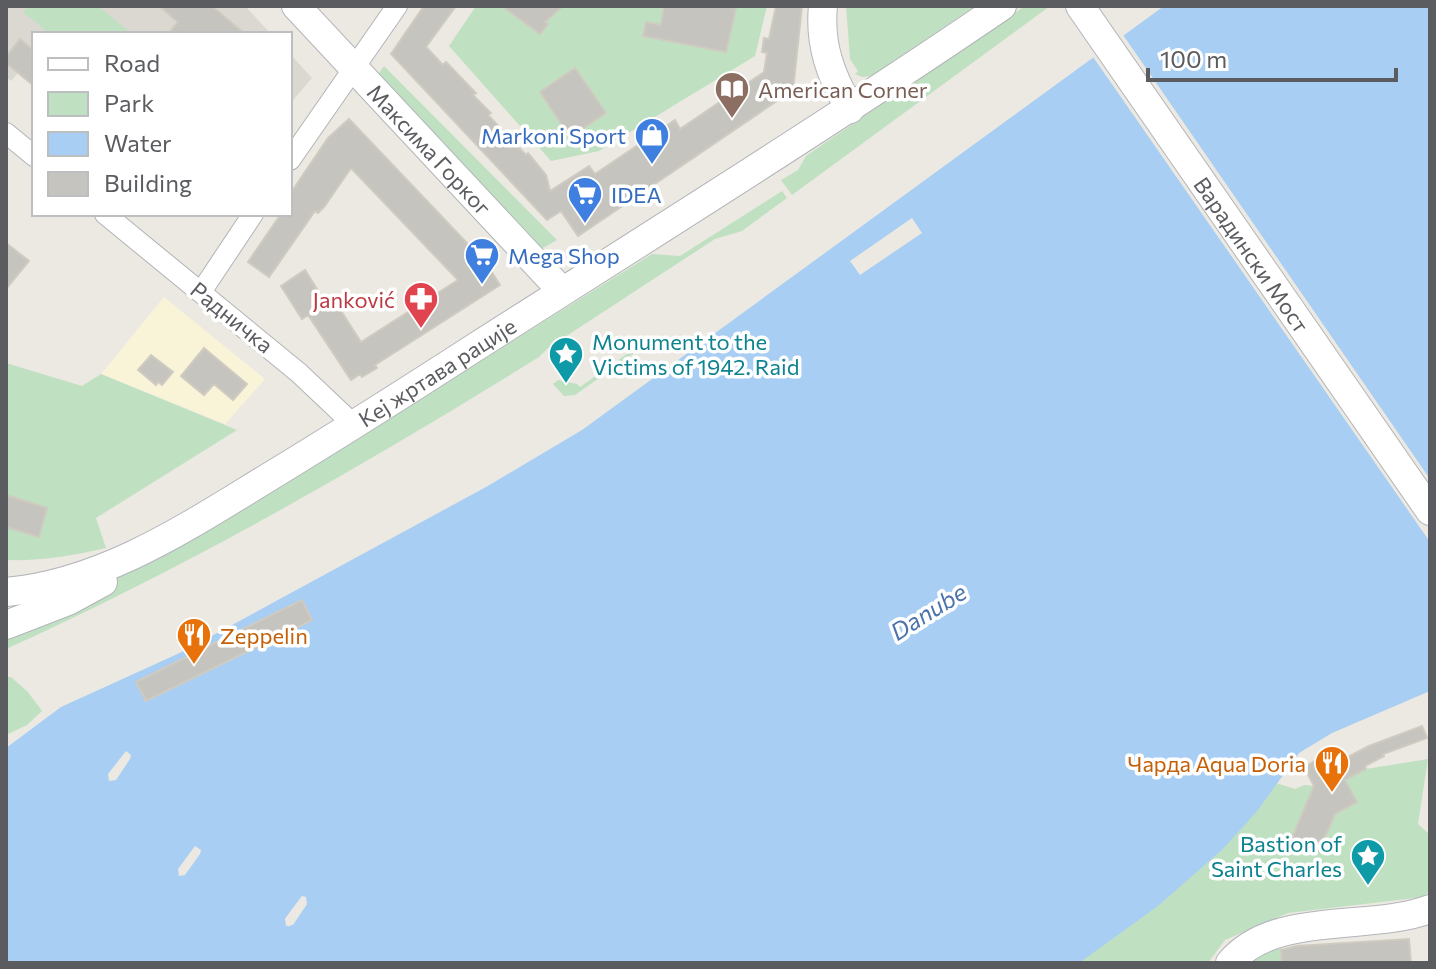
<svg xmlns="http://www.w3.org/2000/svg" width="1436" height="969" viewBox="0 0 1436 969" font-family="Commissioner,sans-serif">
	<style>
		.commercial { fill: #f9f3d8 }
		.education { fill: #dad8d0 }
		.green { fill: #c0e0c2 }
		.water { fill: #a8cef4; fill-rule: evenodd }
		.pier { fill: #ebe9e1 }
		.building { fill: #c6c4be; stroke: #cfcbc1; stroke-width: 2 }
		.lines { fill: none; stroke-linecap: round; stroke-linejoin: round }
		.street-casing { stroke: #b2b3b7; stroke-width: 22 }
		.secondary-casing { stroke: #b3b5ba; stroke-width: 30 }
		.street { stroke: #fff; stroke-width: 20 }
		.secondary { stroke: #fff; stroke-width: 28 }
		.labels { text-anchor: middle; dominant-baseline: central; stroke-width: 7; stroke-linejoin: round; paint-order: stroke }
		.education-label { font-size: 22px; fill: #785e54; stroke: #fff; text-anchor: start }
		.shop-label { font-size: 22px; fill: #366cbe; stroke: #fff; text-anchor: start }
		.street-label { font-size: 22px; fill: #5a5c60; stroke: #fff }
		.health-label { font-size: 22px; fill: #be3a42; stroke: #fff; text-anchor: end }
		.culture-label { font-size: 22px; fill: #0d838f; stroke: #fff; text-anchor: start }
		.food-label { font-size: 22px; fill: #c56008; stroke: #fff; text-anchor: start }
		.water-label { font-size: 24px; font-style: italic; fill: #4c74ab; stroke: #fff }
	</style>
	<rect width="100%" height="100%" fill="#ebe9e1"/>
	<path class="commercial" d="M164,297l101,82 -40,45 -124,-50z"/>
	<path class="education" d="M6,6h239l26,28h-237v52l-16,-13 -7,8 -5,-4z
		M290,54l22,24 -22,26z"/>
	<path class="green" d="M28,6h70l34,28h-82l-27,-22z
		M476,6h291l-12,50 -156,95 -48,10 -102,-115z
		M846,6h129l-103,70 -10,1 -7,-3 3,-3 -8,-12z
		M1025,6h25l-258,189 -11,-15 17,-10 8,-14z
		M384,66l173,174 -16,9 -164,-173z
		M782,191l5,7 -45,33 -27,8 -167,109 -9,9c-172,107 -348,208 -533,292v-25l88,-33 50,-29 250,-147 258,-161 28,2z
		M631,351l2,3 -58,41 -11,1 -11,-12 5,-4 19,4 3,3z
		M6,363l76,23 19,-12 136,56 -141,88 10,30c-34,8 -65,13 -100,12z
		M6,677h5l17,15 14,19 -15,14 -21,10z
		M1428,759l-10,65 12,11v55l-6,7 -136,16 -63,27 -17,23h-129c72,-56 146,-104 197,-180l19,6 9,-4 10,1 -14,66 3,-7 16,6 16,-37 21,-12 -11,-22 21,-11z
		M1281,947l1,16h-34l25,-15z"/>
	<path class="water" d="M1164,6h266v685l-98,42 -33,20 -41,57 -35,39 -65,57 -79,57h-1073v-215l55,-41 123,-56 302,-164 96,-57zM302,896l5,8 -18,23 -4,-8z"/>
	<path class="pier" d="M1121,32l309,447v63l-339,-488z
		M912,218l10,15 -62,42 -10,-14z
		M126,751l5,4 -1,4 -14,21 -7,1 -1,-7z
		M195,846l6,4 -1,4 -15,21 -6,1 -1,-7z
		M302,896l4,1 1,7 -14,21 -7,1 -1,-7z"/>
	<path class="building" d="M159,6h53l33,28h-77l10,-12z
		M424,6h32l-30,41 17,18 3,-3 30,31 -3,2 18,18 -3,2 38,40 2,-2 18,22 4,16 39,-25 6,8 80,-54 5,9 84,-57 3,-19 -5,-1 2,-14 5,1 7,-33h26l-9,84 -215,146 -17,-25 -14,9 -156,-166z
		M502,6h61l-18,16 3,2 -8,10z
		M664,6h60l12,2 -10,44 -83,-16 3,-14 15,3z
		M20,39l14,12v35l-28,-23v-6z
		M575,68l31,45 -36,24 -30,-45z
		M349,119l137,144 14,22 -125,80 2,3 -15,9 -2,-3 -9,6 -43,-65 -6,4 -21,-33 24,-16 20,32 7,-5 29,45 97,-62 -107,-112 -27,39 -6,6 -3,-2 -46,66 -21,-15 33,-48h9v-20l38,-56z
		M6,243l23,18 -23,28z
		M204,348l43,36 -14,16 -19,-16 -10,11 -23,-19z
		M151,355l22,17 -11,13 -4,-3 -2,3 -18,-15z
		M6,495l41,13 -8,29 -33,-10z
		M302,600l10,20 -166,81 -10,-19z
		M1422,726l5,12 -44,16 1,2 -19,10 1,3 -21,11 12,22 -22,12 -16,37 -16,-6 -3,7 -12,-5 26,-61 -10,-19 34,-19 6,11 25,-13z
		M1409,939l2,24h-129l-1,-13 15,-4z"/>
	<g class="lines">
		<defs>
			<path id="street" d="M6,133l28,23
				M290,160l107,-154
				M105,214l194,159 55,52
				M201,292l52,-78"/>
			<g id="secondary">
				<path id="s1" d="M296,6l266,285"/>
				<path d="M823,6c-4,39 8,70 27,103"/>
				<path id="s2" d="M1080,6l350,505"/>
				<path id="s3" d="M6,592c98,-9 181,-65 263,-115 69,-42 137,-85 205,-129 177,-113 355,-224 528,-342"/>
				<path d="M6,625l62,-24 35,-19"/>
				<path d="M1230,963c44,-53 139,-31 200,-54"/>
			</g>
		</defs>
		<use href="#street" class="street-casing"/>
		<use href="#secondary" class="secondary-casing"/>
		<use href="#street" class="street"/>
		<use href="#secondary" class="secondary"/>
	</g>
	<defs>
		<symbol id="library-pin" viewBox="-11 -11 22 30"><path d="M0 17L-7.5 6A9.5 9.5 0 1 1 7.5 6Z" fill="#8d6e63" stroke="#fff"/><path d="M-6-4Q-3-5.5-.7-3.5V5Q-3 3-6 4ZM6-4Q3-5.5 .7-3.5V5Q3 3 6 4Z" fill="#fff"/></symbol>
		<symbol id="shop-pin" viewBox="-11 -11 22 30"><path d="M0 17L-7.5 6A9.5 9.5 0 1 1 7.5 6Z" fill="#3f7fe0" stroke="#fff"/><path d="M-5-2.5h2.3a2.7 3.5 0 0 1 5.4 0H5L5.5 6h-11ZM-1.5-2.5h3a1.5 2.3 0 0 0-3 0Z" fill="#fff"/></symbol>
		<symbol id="supermarket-pin" viewBox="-11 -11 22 30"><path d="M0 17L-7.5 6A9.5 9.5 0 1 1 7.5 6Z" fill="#3f7fe0" stroke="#fff"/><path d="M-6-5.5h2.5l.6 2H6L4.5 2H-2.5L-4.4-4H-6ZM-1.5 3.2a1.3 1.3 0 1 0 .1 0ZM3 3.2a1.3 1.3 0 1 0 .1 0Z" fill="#fff"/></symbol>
		<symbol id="pharmacy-pin" viewBox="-11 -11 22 30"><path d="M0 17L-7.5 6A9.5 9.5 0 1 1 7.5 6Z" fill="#e0444e" stroke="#fff"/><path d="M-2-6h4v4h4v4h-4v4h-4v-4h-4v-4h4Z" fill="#fff"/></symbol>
		<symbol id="sight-pin" viewBox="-11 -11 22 30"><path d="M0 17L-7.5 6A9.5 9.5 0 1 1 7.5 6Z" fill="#0f9aa8" stroke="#fff"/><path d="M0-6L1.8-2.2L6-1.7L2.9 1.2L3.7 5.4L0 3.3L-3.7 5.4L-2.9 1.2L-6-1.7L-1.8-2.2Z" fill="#fff"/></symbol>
		<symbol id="restaurant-pin" viewBox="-11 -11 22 30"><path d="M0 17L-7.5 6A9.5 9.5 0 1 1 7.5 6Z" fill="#e8710a" stroke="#fff"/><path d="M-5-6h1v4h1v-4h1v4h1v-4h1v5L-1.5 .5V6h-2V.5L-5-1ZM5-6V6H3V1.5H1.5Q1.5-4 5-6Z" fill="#fff"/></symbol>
	</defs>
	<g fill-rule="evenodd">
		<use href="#library-pin" x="712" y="69" width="40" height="54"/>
		<use href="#shop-pin" x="632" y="115" width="40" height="54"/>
		<use href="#supermarket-pin" x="565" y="174" width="40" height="54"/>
		<use href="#supermarket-pin" x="462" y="235" width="40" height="54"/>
		<use href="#pharmacy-pin" x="401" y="279" width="40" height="54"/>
		<use href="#sight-pin" x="546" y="334" width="40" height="54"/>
		<use href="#restaurant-pin" x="174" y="615" width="40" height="54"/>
		<use href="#restaurant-pin" x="1312" y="743" width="40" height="54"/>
		<use href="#sight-pin" x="1348" y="836" width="40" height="54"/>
	</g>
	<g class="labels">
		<g class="education-label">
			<text x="758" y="89">American Corner</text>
		</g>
		<g class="shop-label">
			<text x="626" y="135" text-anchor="end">Markoni Sport</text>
			<text x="611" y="194">IDEA</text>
			<text x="508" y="255">Mega Shop</text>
		</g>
		<g class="street-label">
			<text stroke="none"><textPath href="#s1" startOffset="196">Максима Горког</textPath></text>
			<text stroke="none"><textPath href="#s2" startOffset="302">Варадински Мост</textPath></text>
			<text transform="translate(232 317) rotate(39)">Радничка</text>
			<text stroke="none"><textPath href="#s3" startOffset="488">Кеј жртава рације</textPath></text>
		</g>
		<g class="health-label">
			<text x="395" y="299">Janković</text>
		</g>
		<g class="culture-label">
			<text x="592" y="341">Monument to the<tspan x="592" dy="25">Victims of 1942. Raid</tspan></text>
			<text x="1342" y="843" text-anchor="end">Bastion of<tspan x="1342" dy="25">Saint Charles</tspan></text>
		</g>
		<g class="food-label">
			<text x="220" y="635">Zeppelin</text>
			<text x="1306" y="763" text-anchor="end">Чарда Aqua Doria</text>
		</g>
		<g class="water-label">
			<text transform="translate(928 611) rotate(-32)">Danube</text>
		</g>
	</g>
	<rect width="1436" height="969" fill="none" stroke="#5a5c60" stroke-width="16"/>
	<rect x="32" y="32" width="260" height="184" fill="#ffffff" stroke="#bdbebf" stroke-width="2"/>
	<rect x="48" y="58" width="40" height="12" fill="#ffffff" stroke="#bdbebf" stroke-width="2"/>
	<text x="104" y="72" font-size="24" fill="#5a5c60">Road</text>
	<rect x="48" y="92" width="40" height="24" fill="#c0e0c2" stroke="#bdbebf" stroke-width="2"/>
	<text x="104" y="112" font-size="24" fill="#5a5c60">Park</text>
	<rect x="48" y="132" width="40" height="24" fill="#a8cef4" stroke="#bdbebf" stroke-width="2"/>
	<text x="104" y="152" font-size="24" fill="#5a5c60">Water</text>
	<rect x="48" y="172" width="40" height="24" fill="#c6c4be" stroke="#bdbebf" stroke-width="2"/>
	<text x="104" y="192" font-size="24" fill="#5a5c60">Building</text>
	<path d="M1148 68v12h248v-12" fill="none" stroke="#5a5c60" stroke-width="4"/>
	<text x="1160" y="68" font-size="24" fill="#5a5c60" stroke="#ffffff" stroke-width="6" paint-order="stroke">100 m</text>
</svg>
